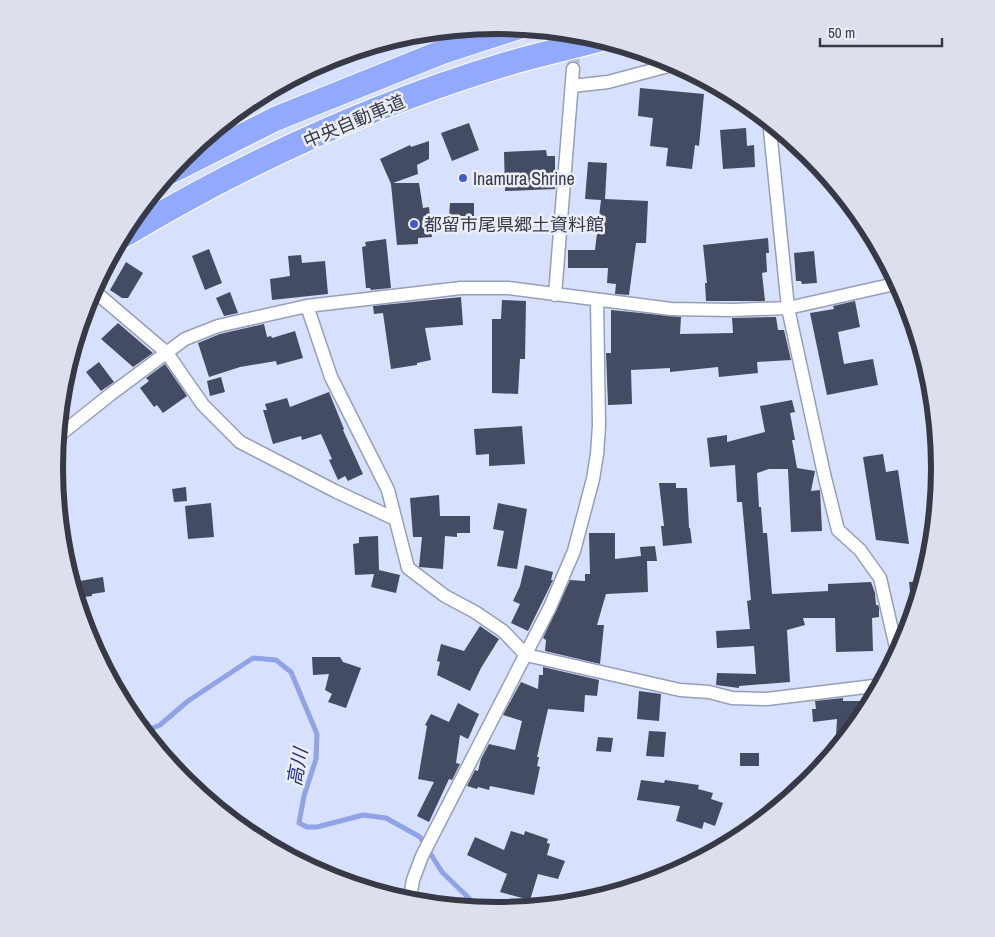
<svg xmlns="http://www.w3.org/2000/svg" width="995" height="937" viewBox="0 0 995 937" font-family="'Archivo Narrow','Noto Sans JP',sans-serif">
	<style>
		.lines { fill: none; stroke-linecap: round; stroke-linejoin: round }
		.stream { stroke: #8fa3e6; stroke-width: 5 }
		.building { fill: #444c63 }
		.street-tunnel { stroke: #b7bfd8; stroke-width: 12; stroke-dasharray: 12 6; stroke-linecap: butt }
		.street-casing { stroke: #969fba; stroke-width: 15 }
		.highway-casing { stroke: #fff; stroke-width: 26 }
		.street { stroke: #fff; stroke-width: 12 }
		.highway { stroke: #91a9fe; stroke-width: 24 }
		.poi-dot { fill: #4358cb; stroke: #eaeefa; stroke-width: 2 }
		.labels { text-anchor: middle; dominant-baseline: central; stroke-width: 5; stroke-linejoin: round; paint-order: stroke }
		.street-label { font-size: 18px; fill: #373a46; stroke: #eaeefa }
		.poi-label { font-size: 18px; fill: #373a46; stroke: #eaeefa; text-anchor: start }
		.water-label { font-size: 19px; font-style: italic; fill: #232f7c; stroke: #eaeefa }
		.rim { fill: none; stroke: #373a46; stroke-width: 6 }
	</style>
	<rect width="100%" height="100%" fill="#d7e0fd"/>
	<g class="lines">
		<path class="stream" d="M143,732l17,-7 28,-24 65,-43 23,2 15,12 26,62 -1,25 -12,37 -5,27 8,4h10l46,-12 23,3 34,19 22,35 39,38"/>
	</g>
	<path class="building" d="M640,88l64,6 -5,52 -4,-1 -3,24 -26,-3 2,-18 -18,-2 3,-28 -15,-2z
		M469,123l10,27 -27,11 -11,-28z
		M746,128l1,18 7,-1 1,22 -32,2 -3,-39z
		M429,141v18l-12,6 1,9 -25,9h26l4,25 6,-1 3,30 -14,1v6l-21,1 -6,-61 -11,-25 30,-14 1,2z
		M546,150l1,6h8v33l-50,2 -1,-39z
		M588,162l19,1 -2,36 43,2 -2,42h-10l-7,52 -14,-1 1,-10 -9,-1 1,-15h-40v-18h27l6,-50 -16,-1z
		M450,203h24v13h-25z
		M768,238l1,15h-3l1,19 -5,1 3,28h-59l-1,-18h2l-4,-38z
		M386,239l5,49 -20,2 -1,-2h-4l-4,-41 4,-1 -1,-4z
		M209,249l13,34 -17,7 -13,-34z
		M814,251l3,32 -15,1 -1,-3h-5l-2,-28z
		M301,255l1,8 23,-2 3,33 -56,6 -2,-21 20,-3 -2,-20z
		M126,262l17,11 -15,25h-6l-12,-8z
		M230,292l8,21 -14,3 -8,-18z
		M461,297l2,28 -38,3 6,32 -14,3v2l-26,4 -8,-56 -9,1 -1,-8z
		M502,300l24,1 -1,58h-5l-2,35 -26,-1v-74h9z
		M855,301l5,26 -22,5 6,32 29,-5 5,26 -51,10 -17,-82 24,-4 -1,-3z
		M611,310l70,7 -1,17 53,-1 -1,-15 44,-1 2,13h6l7,30 -34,2 1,11 -39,4 -1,-10 -48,5v-4l-39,2 1,34 -24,1 -2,-52h5z
		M118,323l35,30 -20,14 -32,-28z
		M264,324l3,13 4,-1 1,2 23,-7 8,27 -26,7 -1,-4 -36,6 -31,10 -11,-34 22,-9z
		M99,362l15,20 -13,9 -15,-19z
		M165,364l22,32 -24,17 -6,-8 -3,2 -14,-19 9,-7 -3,-3z
		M221,377l4,15 -15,4 -3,-15z
		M329,392l15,37 -1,1 20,44 -15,7 -3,-5 -7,4 -9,-20 3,-1 -11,-25 -19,6 -1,-4 -28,8 -10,-34h4l-2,-6 22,-6 3,9z
		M792,400l3,12 -5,1 5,27h-3l5,28 18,3 -4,20 9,-1 2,41 -31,1 -3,-63h-19l-12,4 2,34h2l2,26h4l5,61 56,-3v-7l43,-2 4,11 1,12h2l1,3v9l-7,1 1,33 -37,1 -1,-34h-32l2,7 -18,5 3,52 -51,4v2l-23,-3 1,-12 39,1 -2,-28 -37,2 -1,-17 34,-2 -3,-28 4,-1 -9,-98h-5l-2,-37 -25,2 -3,-29 20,-3v7l38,-10 -5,-26z
		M522,426l3,38 -36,2v-12l-13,1 -2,-26z
		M883,454l3,18 12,-2 11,74 -33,-4 -13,-83z
		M659,483h17v5h11l2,40h1l2,15 -29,3 -2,-20h3z
		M186,487l1,14 -13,1 -2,-13z
		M439,495l1,21h30v17h-13v4l-12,-1 -2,33 -24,-2 3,-30h-9l-3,-39z
		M211,503l3,34 -26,2 -3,-33z
		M498,503l29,6 -10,60 -20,-3 7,-35 -11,-2z
		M589,533h26v26l26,-3 -1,-9 15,-1 2,15h-10l1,31 -42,2 -9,31h7l-4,39 -55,-13 1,-11 -3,-2 27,-58 15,1v-7h5z
		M378,536l1,34 21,5 -4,18 -25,-6 3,-13 -19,1 -2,-31 6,-1v-6z
		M525,565l28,7 -2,8h2l-25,51 -17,-8 9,-19 -7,-3 7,-15z
		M103,577l2,15 -13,2v2l-16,2 -2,-16z
		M925,581l-12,38 -4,-37z
		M480,626l19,13 -18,29 -11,23 -33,-16 3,-13 -3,-1 4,-17 23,7z
		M312,657h28l3,5 18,6 -15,40 -18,-6 4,-8 -7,-4 4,-16 -16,1z
		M543,667l56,13 -2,16 -12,-1 -1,17 -36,-3 -11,48h2l-2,9 3,1 -6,28 -44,-9 -1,4 -11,-3 -1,2 -10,-3 8,-16 3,1 3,-12 8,-15 26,6 7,-29 -19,-6 18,-33 17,7 1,-14h4z
		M639,691l22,3 -2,27 -22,-2z
		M843,698v3h31l-8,14 -31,38 2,-34 -24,3 -1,-13h4l-1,-8z
		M458,703l21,11 -11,25 -8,-4 -4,28 4,1 -8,16 -3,-1 -20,43 -12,-6 17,-34 -16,-3 9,-53 -2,-1 6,-11 18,8z
		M649,731l17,1 -2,25 -18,-1z
		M598,737l15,1 -2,14 -15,-1z
		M740,753h19v13h-19z
		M641,780l23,3 1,-3 34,5 -1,4 15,4 -2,6 12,4 -8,23 -11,-4 -2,7 -26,-8 4,-15 -43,-6z
		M511,831l13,4 1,-4 23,8 -1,4 3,1 -3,11 18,6 -7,18 -20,-5 -8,26 -30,-8 7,-18 -40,-19 8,-18 29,13z"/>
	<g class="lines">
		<path class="street-tunnel" d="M573,69l3,-36"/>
		<defs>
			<path id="street" d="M572,86l36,-4 68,-18
				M769,120l19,188 36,166 14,56 22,20 20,28 18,78
				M93,290l74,63 36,52 37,37 95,49 60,28
				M555,295l18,-226
				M307,306l24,71 57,113 20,78 37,28 30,16 28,19 23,24 154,35 29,2 23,6 35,1 115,-14
				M57,437l54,-43 74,-55 33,-13 89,-20 154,-18h47l163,21 61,1 56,-2 111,-25
				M409,903l4,-23 9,-24 128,-249 24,-56 19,-72 4,-25 2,-28 -2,-126"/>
			<path id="highway" d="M170,172l105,-53 167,-67 77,-25
				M121,237c118,-71 250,-132 382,-172 33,-10 66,-17 99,-26"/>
		</defs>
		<use href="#street" class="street-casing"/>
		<use href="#highway" class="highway-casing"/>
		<use href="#street" class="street"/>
		<use href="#highway" class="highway"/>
	</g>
	<g class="poi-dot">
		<circle cx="463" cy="178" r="5"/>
		<circle cx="414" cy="224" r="5"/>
	</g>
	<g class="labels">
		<g class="street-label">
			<text transform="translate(354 121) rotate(-23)">中央自動車道</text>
		</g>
		<g class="poi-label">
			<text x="473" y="178">Inamura Shrine</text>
			<text x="424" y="224">都留市尾県郷土資料館</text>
		</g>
		<g class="water-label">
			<text transform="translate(297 767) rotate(-80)">高川</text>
		</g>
	</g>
	<path d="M0 0H995V937H0ZM63 468a434 434 0 1 1 868 0a434 434 0 1 1-868 0Z" fill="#dce0ec" fill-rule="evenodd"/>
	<path class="rim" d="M63 468a434 434 0 1 1 868 0a434 434 0 1 1-868 0Z"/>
	<path d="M820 38v8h122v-8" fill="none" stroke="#373a46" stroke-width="2.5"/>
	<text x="828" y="38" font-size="15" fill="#373a46" stroke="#eaeefa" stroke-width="4" paint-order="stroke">50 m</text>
</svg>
